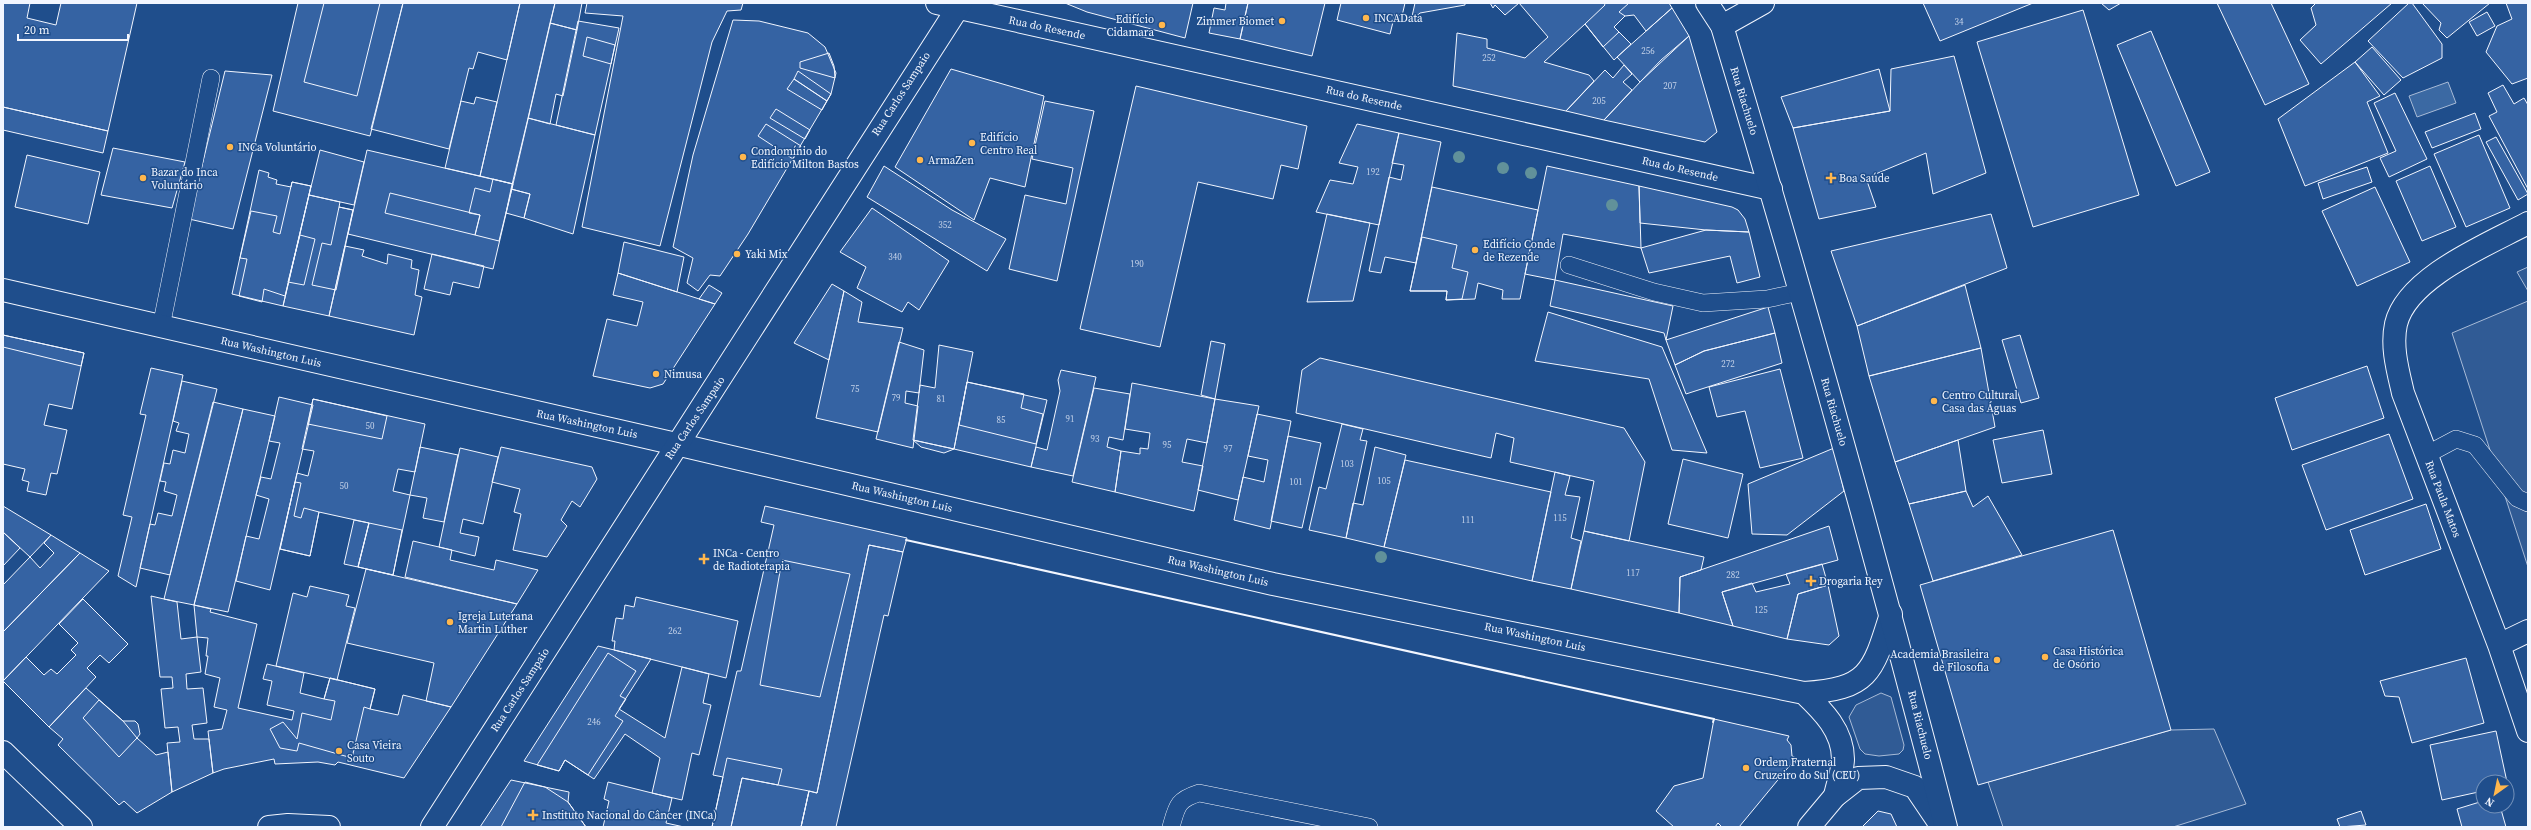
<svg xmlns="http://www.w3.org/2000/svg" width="2531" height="830" viewBox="0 0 2531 830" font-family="'Source Serif 4',serif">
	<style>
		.parking { fill: #305b95; stroke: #a8bbd7 }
		.water { fill: #3b69a3; stroke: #a8bbd7 }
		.building { fill: #3563a3; stroke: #f2f6ff }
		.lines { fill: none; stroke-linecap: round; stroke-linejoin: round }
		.service-casing { stroke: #f2f6ff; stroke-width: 18 }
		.minor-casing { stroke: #f2f6ff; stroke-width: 24 }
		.tertiary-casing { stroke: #f2f6ff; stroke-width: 24 }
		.secondary-casing { stroke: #f2f6ff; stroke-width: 24 }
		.service { stroke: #1f4e8c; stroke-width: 17 }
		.minor { stroke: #1f4e8c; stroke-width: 22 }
		.tertiary { stroke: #1f4e8c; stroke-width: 22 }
		.secondary { stroke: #1f4e8c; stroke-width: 22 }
		.wall { stroke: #f2f6ff; stroke-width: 2 }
		.tree { fill: #61919a }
		.poi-dot { fill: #ffb74d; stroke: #1f4e8c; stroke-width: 1.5 }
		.labels { text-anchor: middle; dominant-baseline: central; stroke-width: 3; stroke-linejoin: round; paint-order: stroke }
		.number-label { font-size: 9px; fill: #c3d1e8 }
		.poi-label { font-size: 11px; fill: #f2f6ff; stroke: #1f4e8c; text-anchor: start }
		.street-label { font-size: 11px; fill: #f2f6ff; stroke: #1f4e8c }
	</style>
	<rect width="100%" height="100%" fill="#1f4e8c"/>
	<path class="parking" d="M2528,267v24l-11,-19z
		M2528,301v266l-76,-234z
		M1881,693l10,4 13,48 -1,5 -4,4 -20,2 -14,-2 -5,-5 -11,-32 7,-12z
		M2214,729l32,75 -73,23h-170l-15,-45 183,-52z"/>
	<path class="water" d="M2448,82l8,21 -39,14 -8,-21z"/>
	<path class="building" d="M3,3h27l-3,15 29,7 5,-22h76l-29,128 -105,-24z
		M298,3h105l-33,133 -97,-25z
		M324,3h56l-23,93 -53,-14z
		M403,3h117l-13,57 -29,-8 -5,17 -4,-1 -20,81 -78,-20z
		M520,3h35l-42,181 -33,-8z
		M555,3h27l-5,27 -27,-7z
		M587,3h156l-2,7 -14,1 -15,31 -52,204 -78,-19 41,-211 -38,-3z
		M1065,3h128l-8,35 -98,-26z
		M1226,3h22l-8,36 -31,-6 5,-25 11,2z
		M1248,3h77l-13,53 -72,-17z
		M1341,3h64l-3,13 -7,-2 -5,20 -53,-14z
		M1415,3h50v2l-45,8 -9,8z
		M1490,3h29l-14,12 -10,-10 -2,3z
		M1519,3h150l3,5 -26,23 -12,-16 -9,1 -11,11 17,17 -17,16 -29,-36 -41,38 45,13 5,6 -28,30 -113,-25 4,-53 30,6v9l38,10 23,-21z
		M1604,3h25l-10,9 6,4 -11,11 5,5 -16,15 -18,-23 20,-19z
		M1923,3h110l-93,38z
		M2101,3h20l-12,7z
		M2217,3h54l38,81 -44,21z
		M2316,3h76l-71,61 -21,-24 16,-15 -5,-17z
		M2409,3h3l30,41v14l-39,20 -35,-37z
		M2422,3h68l-43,35 -8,-8 2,-7z
		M2506,3h22v75l-16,6 -26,-32 11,-26 15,-7z
		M1672,8l17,28 -49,46 -23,-25z
		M2083,10l56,185 -106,32 -56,-185z
		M2487,12l8,14 -18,10 -8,-14z
		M733,20l26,1 49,12 17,14 11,26 -5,21 -83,140 -28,42 -10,-1 -12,16 -11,-8 6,-25 -20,-11 20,-92z
		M578,21l41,7 -24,107 -39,-10z
		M550,23l27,7 -14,66 -7,-2 -6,30 -22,-6z
		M2151,31l59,141 -34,14 -59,-141z
		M1689,36l28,96 -12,10 -101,-22 57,-60z
		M587,37l28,8 -4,19 -28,-8z
		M2372,47l29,33 -17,15 -29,-33z
		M829,53l5,13 1,12 -35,-10v-6z
		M1954,56l32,117 -53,21 -7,-41 -60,25 10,29 -57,12 -26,-91 97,-17 1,-42z
		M2355,62l25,34 -13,6 21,51 -83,33 -27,-67z
		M1624,65l8,9 -9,8 9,8 -28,30 -38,-9 39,-41 8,8z
		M951,69l93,27 -19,91 -35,-9 -16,42 -79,-53z
		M1879,69l11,42 -97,17 -12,-31z
		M225,71l47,4 -39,154 -44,-10z
		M798,71l33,23 -4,7 -33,-22z
		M794,79l33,22 -5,9 -35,-21z
		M2503,85l11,19 10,-6 4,7v84l-39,-73 8,-4 -9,-19z
		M1136,86l171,40 -9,43 -17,-4 -8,34 -75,-17 -38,165 -80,-18z
		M2395,93l32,66 -38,18 -9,-19 16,-7 -22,-48z
		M476,97l21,5 -17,74 -35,-8 16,-67 13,3z
		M1045,101l49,10 -37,170 -48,-12 16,-74 41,9 7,-36 -41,-9z
		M3,107l105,24 -5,22 -100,-23z
		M776,109l34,21 -5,9 -35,-21z
		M2475,113l6,16 -49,19 -7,-16z
		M528,118l67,17 -22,99 -49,-16 6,-24 -19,-5z
		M766,124l35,22 -8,13 -35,-23z
		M1357,124l42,9 -20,92 -63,-13 14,-32 23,4 5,-17 -19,-4z
		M1399,133l42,9 -25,121 -31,-6 -4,16 -12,-2 20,-94 12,3 3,-15 -12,-2z
		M2479,135l31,73 -44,19 -32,-73z
		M2496,137l32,57 -10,6 -32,-58z
		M113,148l72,14 -13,46 -71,-13z
		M320,150l44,12 -10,43 -45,-10z
		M367,150l146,34 -20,85 -145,-35z
		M27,155l73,17 -12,52 -73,-17z
		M884,166l68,44 54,29 -19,32 -120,-74z
		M1547,166l92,20 2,62 -78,-14 -8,46 -30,-6z
		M2430,166l26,61 -34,14 -26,-60z
		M2367,167l5,15 -49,17 -5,-16z
		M259,170l10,3 -1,4 9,3 -1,4 15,3 1,-5 19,4 -28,120 -51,-12z
		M493,179l20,5 -14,57 -24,-6 5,-20 -11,-2 6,-25 15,4z
		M292,182l19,4 -26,110 -21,-7 -2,13 -23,-6 8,-37 -7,-1 11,-47 26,5 -4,16 7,2z
		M1639,186l93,21 6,3 7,9 4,13 -43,-2 -66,-7z
		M1432,187l106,23 -18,89h-18l1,-9 -25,-7 -3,16 -29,1 1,-9h-37z
		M2375,187l35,75 -53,24 -35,-75z
		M511,189l19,5 -6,24 -18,-5z
		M390,193l90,22 -5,20 -90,-22z
		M309,195l31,7 -1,5 14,3 -24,106 -46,-10z
		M339,207l14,3 -17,80 -24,-5 10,-42 9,2z
		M872,208l77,53 -30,49 -11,-8 -6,10 -45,-24 9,-21 -26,-15z
		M1327,214l43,9 -17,78 -46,1z
		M1991,214l16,54 -150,58 -26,-75z
		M1706,230l43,2 11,45 -23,6 -7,-27 -81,17 -8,-25z
		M300,235l15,4 -11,46 -16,-3z
		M1422,237l35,8 -5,23 16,4 -6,27 -16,1 1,-9h-37z
		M624,242l60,15 -7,35 -59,-19z
		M345,246l19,4 -2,6 25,8 1,-10 24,6 -1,8 8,2 -4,25 7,2 -8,38 -85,-19z
		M432,254l52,12 -5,22 -26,-6 -3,13 -26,-6z
		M618,273l97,31 -52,80 -13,4 -57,-12 14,-57 30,7 6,-24 -30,-7z
		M1555,280l118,26 -7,34 -2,-7 -114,-27z
		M832,284l12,7 -15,69 -35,-17z
		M709,285l13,8 -7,11 -16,-5z
		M1965,285l16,63 -112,28 -12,-50z
		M844,291l18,11 -4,20 45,6 -25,104 -62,-14z
		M1768,307l7,26 -71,18 -29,14 -9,-25z
		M1548,312l114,35 45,106 -35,-3 -23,-71 -114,-18z
		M1775,333l7,30 -96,31 -11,-29 29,-14z
		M3,335l81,18 -12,56 -23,-5 -5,21 23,5 -10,44 -6,-1 -5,22 -19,-4 2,-9 -7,-2 3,-11 -22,-5z
		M3,335l81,18 -3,13 -78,-19z
		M2020,335l19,63 -18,5 -19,-63z
		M1211,341l14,3 -10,55 -14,-4z
		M899,342l25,8 -5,43 -13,-2 -1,12 13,3 -5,42 -37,-9z
		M939,345l34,7 -19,97 -41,-9 7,-55 15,3z
		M1981,348l14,79 -100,35 -26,-86z
		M1320,358l304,70 21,34 -16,79 -45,-10 10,-50 -84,-19 4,-24 -18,-5 -5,25 -195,-45 6,-43z
		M2367,366l17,52 -92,32 -17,-52z
		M151,368l32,7 -47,212 -18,-11 14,-59 -9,-2 23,-100 -6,-1z
		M1780,369l23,89 -43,10 -15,-57 -28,6 -8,-30z
		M1061,370l35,7 -23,99 -42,-9 5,-20 11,3 13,-59 -2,-11z
		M182,381l35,8 -47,186 -30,-7 10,-44 5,1 3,-12 14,3 5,-21 -13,-4 2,-9 -6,-1 4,-18 6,1 3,-14 12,3 4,-19 -13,-3 3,-8 -6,-2z
		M967,382l57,12 -3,14 22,6 -7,30 -77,-19z
		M967,382l80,18 -16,67 -77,-18z
		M1132,383l83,16 -8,44 -20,-4 -5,23 21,4 -9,45 -79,-19 6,-41 19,3v-6l8,1 2,-16 -25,-4z
		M1094,388l36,6 -7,46 -14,-3 -2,10 14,4 -6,41 -43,-10z
		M279,397l34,8 -43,185 -34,-9 10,-45 13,3 10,-40 -13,-4 5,-18 10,2 9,-36 -11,-2z
		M313,399l112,25 -10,48 -17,-3 -5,22 17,4 -17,80 -35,-8 11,-44 -50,-11 -9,44 -30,-7 17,-76 11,3 6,-25 -12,-2z
		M313,399l74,17 -5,23 -74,-15z
		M1215,399l44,7 -21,94 -40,-10z
		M213,402l30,7 -49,196 -30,-6z
		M243,409l32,7 -47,196 -34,-7z
		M1257,414l34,7 -21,108 -36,-9 9,-43 21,5 4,-22 -20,-4z
		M1342,424l21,5 -3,11 7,1 -21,97 -37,-8 10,-43 7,2z
		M2043,430l9,44 -50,9 -9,-43z
		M2389,434l24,65 -87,31 -24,-65z
		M1288,436l33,7 -19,85 -31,-7z
		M913,440l41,9 -10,4 -23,-6z
		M1958,440l8,51 -57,13 -14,-42z
		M420,447l38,8 -14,67 -21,-4 4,-20 -17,-3z
		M501,447l91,20 5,12 -17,28 -8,-6 -11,19 6,6 -20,31 -34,-7 8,-36 -7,-2 6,-23 -28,-7z
		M1375,447l31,8 -22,92 -38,-9 7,-35 10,2z
		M460,448l38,9 -15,67 -20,-5 -3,14 19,4 -4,19 -36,-9z
		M1834,448l10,43 -57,44 -35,-1 -4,-50z
		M1683,459l60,15 -15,64 -60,-14z
		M1405,460l146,32 -19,89 -148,-34z
		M1555,472l15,4 -5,19 15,2 -9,41 10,3 -10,48 -39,-8z
		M295,482l6,1 -7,33 7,2 3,-10 15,4 -9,44 -30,-7z
		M1966,491l7,16 15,-11 34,59 -89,26 -24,-77z
		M2426,504l15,45 -76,26 -15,-45z
		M3,506l48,29 -21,22 -27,-25z
		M765,506l142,32 -4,14 -34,-7 -52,248 -8,-2 -8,36h-89l11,-50 -10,-2 24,-104h4l33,-146 -13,-3z
		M354,520l15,3 -11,44 -14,-3z
		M369,523l33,7 -9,45 -35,-8z
		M1829,526l9,34 -116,32 11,34 -54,-13 1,-36z
		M2113,530l58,200 -193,55 -58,-200z
		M1584,531l120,26 -3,13 -21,7 -1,36 -108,-24z
		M3,532l17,16 -17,18z
		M51,535l29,18 -77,79v-47l27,-28 10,11 14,-15 -10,-10z
		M413,541l39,9 -2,10 44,10 2,-10 42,10 -21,34 -112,-27z
		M869,545l34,7 -15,64 -4,-1 -48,212h-35l8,-36 8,2z
		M80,553l29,18 -106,110v-49z
		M782,560l68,14 -30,123 -60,-12z
		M1822,564l6,21 -30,9 -11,45 -54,-13 -11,-34 30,-9 4,9 34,-8 -4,-10z
		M366,569l151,35 -66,103 -25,-6 8,-38 -87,-20z
		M1828,585l11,51 -10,9 -42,-6 11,-45z
		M310,586l39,9 -3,11 9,2 -18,72 -61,-14 17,-73 14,4z
		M151,596l26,6 4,37 16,-2 4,35 -15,2 1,15 16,-1 4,35 -15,2 2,14h15l4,34 -41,19 -5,-49 13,-1 -2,-15 -13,1 -4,-39 12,-1 -1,-11h-12z
		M636,597l102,24 -12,57 -112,-28 1,-9h-3l4,-23 7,1 2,-14 9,2z
		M83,599l45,45 -19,19 -9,-8 -13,13 9,9 -47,50 -46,-46 23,-24 18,18 7,-6 6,5 19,-19 -5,-5 7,-7 -19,-19z
		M194,605l17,4 -1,3 47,12 -19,84 54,12 2,-9 -27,-6 5,-24 -9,-2 4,-15 37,9 -4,20 24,6 6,-21 45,11 -5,20 28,6 5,-20 48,12 -47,71 -66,-16 -3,3 -17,-3 -43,2 -1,-5 -50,10 -11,4 -5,-42 14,-2 5,-19 -13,-3 6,-29 -15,-4 3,-18h-2l2,-18 -11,-1z
		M598,646l53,13 -32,50 46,29 17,-71 27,7 -6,29 8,2 -12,50 -7,-2 -10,47 -30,-7 8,-35 -35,-24 -31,45 -29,-19 -6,11 -35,-10z
		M608,653l28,18 -16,25 6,3 -11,17 8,5 -35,54 -23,-15 -6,11 -22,-6z
		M2466,658l18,65 -72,20 -13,-46 -14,-1 -5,-15z
		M330,678l45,11 -5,20 -6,-2 -12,51 -53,-15 -2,8 -17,-3 -10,-19 13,-7 14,17 5,-26 29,7 4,-19 -11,-2z
		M86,688l37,33h12l3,3 2,10 -3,4 19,17 12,-3 4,40 -35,21 -13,-12 -5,4 -61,-60 5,-6 -14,-12z
		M99,700l24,21 14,17 -18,19 -36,-39z
		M1714,719l75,17 -2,4 4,5 1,11 4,2 -57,69h-17l-4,-4 -3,4h-41l-18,-16 18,-25 29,-8z
		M2496,731l11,51h-24v9l-41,9 -12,-55z
		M727,758l55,11 -4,16 -36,-7 -11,49h-19z
		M742,778l67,13 -8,36h-70z
		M511,780l58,12 -1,10 18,25h-106z
		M525,782l20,5 23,15 18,25h-85z
		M608,782l64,16 -6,25 18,4h-81l6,-26 -5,-2z
		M2483,801v5h17l6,21h-44l-5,-18z
		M1878,811l13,3 6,13h-35z
		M2361,811l5,14 -26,2 -3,-8z"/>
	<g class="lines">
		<defs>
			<path id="service" d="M1569,265l85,27 49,11 64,-4 33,-7
				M161,327l50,-249
				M2426,455l30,-16 19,6 42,53 11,5
				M1171,827c6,-21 6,-27 28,-34l170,34"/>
			<path id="minor" d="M937,3l834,186
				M1722,26l41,-23
				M2528,223c-39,21 -121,54 -132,101 -5,23 2,47 7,69l96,252 29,86
				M3,290l673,154 597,140 531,109c65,-4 69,-21 87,-79
				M2499,645l29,-14
				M1804,693c19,18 39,38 39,66 0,11 -6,26 -8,37"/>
			<path id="tertiary" d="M432,827l529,-824
				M1809,827l26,-31 23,-18 28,-1 29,10 27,40"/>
			<path id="secondary" d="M1707,3l15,23c80,266 155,533 224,801
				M3,752l78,75
				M269,827l19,-2 41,2"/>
		</defs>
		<use href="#service" class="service-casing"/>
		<use href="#minor" class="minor-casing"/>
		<use href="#tertiary" class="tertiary-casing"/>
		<use href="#secondary" class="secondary-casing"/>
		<use href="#service" class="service"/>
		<use href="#minor" class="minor"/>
		<use href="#tertiary" class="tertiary"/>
		<use href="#secondary" class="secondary"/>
		<path class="wall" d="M906,540l808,179 -1,3"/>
	</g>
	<g class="tree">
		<circle cx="1459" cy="157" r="6"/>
		<circle cx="1503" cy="168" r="6"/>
		<circle cx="1531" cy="173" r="6"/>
		<circle cx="1612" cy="205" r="6"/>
		<circle cx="1381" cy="557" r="6"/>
	</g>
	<g class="poi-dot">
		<circle cx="1366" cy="18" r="4"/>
		<circle cx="1282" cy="21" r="4"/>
		<circle cx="1162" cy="25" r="4"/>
		<circle cx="972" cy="143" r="4"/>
		<circle cx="230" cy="147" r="4"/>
		<circle cx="743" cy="157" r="4"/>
		<circle cx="920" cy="160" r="4"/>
		<circle cx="143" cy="178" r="4"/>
		<path d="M1829 172h4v4h4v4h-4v4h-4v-4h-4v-4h4z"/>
		<circle cx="1475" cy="250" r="4"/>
		<circle cx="737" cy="254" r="4"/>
		<circle cx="656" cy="374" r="4"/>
		<circle cx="1934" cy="401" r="4"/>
		<path d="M702 553h4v4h4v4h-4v4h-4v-4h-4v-4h4z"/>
		<path d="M1809 575h4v4h4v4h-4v4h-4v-4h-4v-4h4z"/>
		<circle cx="450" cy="622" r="4"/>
		<circle cx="2045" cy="657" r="4"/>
		<circle cx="1997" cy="660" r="4"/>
		<circle cx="339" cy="751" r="4"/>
		<circle cx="1746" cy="768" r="4"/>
		<path d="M531 809h4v4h4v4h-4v4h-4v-4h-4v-4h4z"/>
	</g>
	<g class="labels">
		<g class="number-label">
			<text x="1959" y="22">34</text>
			<text x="1648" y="51">256</text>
			<text x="1489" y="58">252</text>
			<text x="1670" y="86">207</text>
			<text x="1599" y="101">205</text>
			<text x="1373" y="172">192</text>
			<text x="945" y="225">352</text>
			<text x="895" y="257">340</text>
			<text x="1137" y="264">190</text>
			<text x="1728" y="364">272</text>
			<text x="855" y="389">75</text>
			<text x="896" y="398">79</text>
			<text x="941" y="399">81</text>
			<text x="1070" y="419">91</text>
			<text x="1001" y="420">85</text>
			<text x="370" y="426">50</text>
			<text x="1095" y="439">93</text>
			<text x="1167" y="445">95</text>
			<text x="1228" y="449">97</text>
			<text x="1347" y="464">103</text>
			<text x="1384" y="481">105</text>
			<text x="1296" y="482">101</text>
			<text x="344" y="486">50</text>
			<text x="1560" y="518">115</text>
			<text x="1468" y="520">111</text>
			<text x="1633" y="573">117</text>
			<text x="1733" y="575">282</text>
			<text x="1761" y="610">125</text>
			<text x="675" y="631">262</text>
			<text x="594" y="722">246</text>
		</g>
		<g class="poi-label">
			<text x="1374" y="18">INCAData</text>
			<text x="1154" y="19" text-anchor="end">Edifício<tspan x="1154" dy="13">Cidamara</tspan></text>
			<text x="1274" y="21" text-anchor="end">Zimmer Biomet</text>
			<text x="980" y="137">Edifício<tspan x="980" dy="13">Centro Real</tspan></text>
			<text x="238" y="147">INCa Voluntário</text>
			<text x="751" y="151">Condomínio do<tspan x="751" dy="13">Edifício Milton Bastos</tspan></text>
			<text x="928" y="160">ArmaZen</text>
			<text x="151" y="172">Bazar do Inca<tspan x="151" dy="13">Voluntário</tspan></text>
			<text x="1839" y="178">Boa Saúde</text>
			<text x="1483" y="244">Edifício Conde<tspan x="1483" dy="13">de Rezende</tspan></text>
			<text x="745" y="254">Yaki Mix</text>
			<text x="664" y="374">Nimusa</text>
			<text x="1942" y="395">Centro Cultural<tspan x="1942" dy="13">Casa das Águas</tspan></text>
			<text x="713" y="553">INCa - Centro<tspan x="713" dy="13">de Radioterapia</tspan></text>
			<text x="1819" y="581">Drogaria Rey</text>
			<text x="458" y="616">Igreja Luterana<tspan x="458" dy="13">Martin Luther</tspan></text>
			<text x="2053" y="651">Casa Histórica<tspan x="2053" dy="13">de Osório</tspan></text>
			<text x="1989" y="654" text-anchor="end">Academia Brasileira<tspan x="1989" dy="13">de Filosofia</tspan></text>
			<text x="347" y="745">Casa Vieira<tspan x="347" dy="13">Souto</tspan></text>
			<text x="1754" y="762">Ordem Fraternal<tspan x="1754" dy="13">Cruzeiro do Sul (CEU)</tspan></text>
			<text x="542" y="815">Instituto Nacional do Câncer (INCa)</text>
		</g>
		<g class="street-label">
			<text transform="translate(1047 28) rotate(12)">Rua do Resende</text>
			<text transform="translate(901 94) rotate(-57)">Rua Carlos Sampaio</text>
			<text transform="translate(1364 98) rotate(13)">Rua do Resende</text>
			<text transform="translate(1744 101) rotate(73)">Rua Riachuelo</text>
			<text transform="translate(1680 169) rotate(13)">Rua do Resende</text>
			<text transform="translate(271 352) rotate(13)">Rua Washington Luis</text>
			<text transform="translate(1834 412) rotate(74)">Rua Riachuelo</text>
			<text transform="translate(695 418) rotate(-56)">Rua Carlos Sampaio</text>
			<text transform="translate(587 424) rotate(12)">Rua Washington Luis</text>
			<text transform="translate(902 497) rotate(13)">Rua Washington Luis</text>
			<text transform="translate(2443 499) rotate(69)">Rua Paula Matos</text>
			<text transform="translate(1218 571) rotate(13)">Rua Washington Luis</text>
			<text transform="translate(1535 637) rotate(12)">Rua Washington Luis</text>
			<text transform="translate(520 690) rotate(-57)">Rua Carlos Sampaio</text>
			<text transform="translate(1920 725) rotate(76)">Rua Riachuelo</text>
		</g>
	</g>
	<rect width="2531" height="830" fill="none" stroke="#f2f6ff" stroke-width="8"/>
	<g transform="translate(2495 794) rotate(213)"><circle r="19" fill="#1f4e8c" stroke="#7391ba"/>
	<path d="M0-3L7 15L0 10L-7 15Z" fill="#ffb74d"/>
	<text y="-6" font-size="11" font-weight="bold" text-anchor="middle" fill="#f2f6ff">N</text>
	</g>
	<path d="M18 34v6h110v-6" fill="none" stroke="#f2f6ff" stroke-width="2"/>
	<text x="24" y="34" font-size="12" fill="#f2f6ff" stroke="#1f4e8c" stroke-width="3" paint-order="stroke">20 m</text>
</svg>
